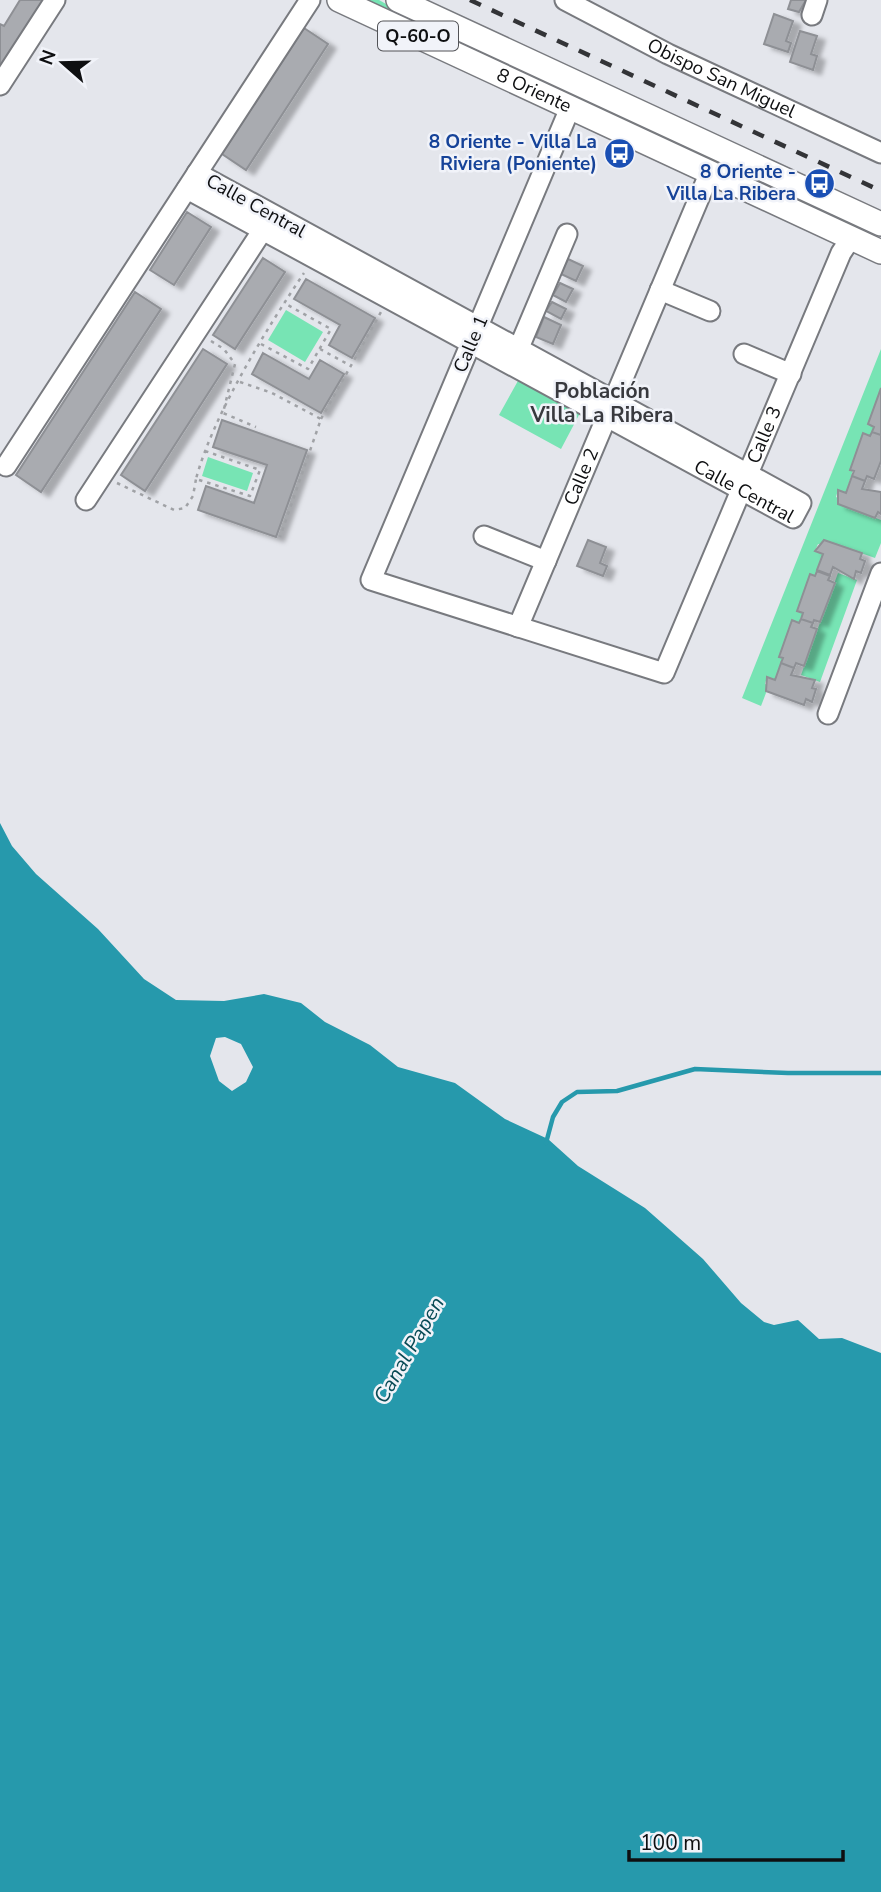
<svg xmlns="http://www.w3.org/2000/svg" width="881" height="1892" viewBox="0 0 881 1892" font-family="'Nunito Sans',sans-serif">
	<style>
		.green { fill: #77e4b4 }
		.water { fill: #2699ac; fill-rule: evenodd }
		.lines { fill: none; stroke-linecap: round; stroke-linejoin: round }
		.stream { stroke: #2699ac; stroke-width: 4.5 }
		.building { fill: #a9abb0; stroke: #8e9095; stroke-width: 2; filter: url(#shadow) }
		.minor-casing { stroke: #787a7f; stroke-width: 23 }
		.major-casing { stroke: #787a7f; stroke-width: 26 }
		.path { stroke: #a0a2a6; stroke-width: 2.5; stroke-dasharray: 3.5 5; stroke-linecap: butt }
		.minor { stroke: #fff; stroke-width: 19 }
		.major { stroke: #fff; stroke-width: 23 }
		.rail { stroke: #333437; stroke-width: 4.5; stroke-dasharray: 12 12; stroke-linecap: butt }
		.labels { text-anchor: middle; dominant-baseline: central; stroke-width: 5; stroke-linejoin: round; paint-order: stroke }
		.shield { fill: #f1f3f9; stroke: #525357; stroke-width: 2 }
		.shield-label { font-size: 18px; font-weight: bold; fill: #0e0f11 }
		.street-label { font-size: 19px; fill: #0e0f11; stroke: #f1f3f9 }
		.transit-label { font-size: 19px; font-weight: bold; fill: #164399; stroke: #f1f3f9; text-anchor: end }
		.neighbourhood-label { font-size: 21px; font-weight: bold; fill: #38393e; stroke: #f1f3f9 }
		.water-label { font-size: 21px; font-style: italic; fill: #084a55; stroke: #f1f3f9 }
	</style>
	<defs>
		<filter id="shadow"><feDropShadow dx="8" dy="4.5" stdDeviation="2" flood-color="#0004"/></filter>
	</defs>
	<rect width="100%" height="100%" fill="#e4e6ec"/>
	<path class="green" d="M361,0h18l84,48z
		M581,94l279,132 -9,4 -267,-124z
		M286,310l37,22 -18,30 -37,-22z
		M881,349v39l-13,36 6,3 -4,9 -6,-3 -18,60 -8,-3 -2,7 4,2 -2,5 43,16v23l-6,15 -51,-18 -2,5 -4,-1 -3,7 8,3 -8,22 -5,-1 -13,36 6,2 -4,10 -7,-2 -13,35 4,2 -8,22 -8,-3 -2,7 4,1 -8,21 -19,-8z
		M519,379l61,34 -19,36 -62,-34z
		M208,457l45,16 -6,18 -45,-15z
		M838,573l19,7 -37,102 -19,-7z"/>
	<path class="water" d="M0,823l12,23 24,28 62,55 46,50 32,21 48,1 40,-7 37,9 24,19 45,23 28,22 57,16 50,36 43,20 30,27 67,42 58,51 38,44 23,19 10,3 24,-5 21,19 23,-1 39,15v539h-881zM225,1037l16,7 12,23 -7,15 -14,9 -13,-10 -9,-25 6,-18z"/>
	<g class="lines">
		<path class="stream" d="M546,1143l7,-26 9,-15 15,-10 40,-1 78,-22 93,4h93"/>
	</g>
	<path class="building" d="M20,0h30l-50,78v-54l4,2z
		M791,0h15l-7,12 -11,-3z
		M774,14l19,7 -7,20 5,2 -3,9 -24,-8z
		M304,28l24,16 -82,126 -24,-16z
		M800,31l17,5 -6,18 6,2 -4,14 -23,-8z
		M187,212l24,15 -37,58 -24,-15z
		M263,258l22,14 -50,77 -22,-14z
		M568,259l15,7 -7,15 -15,-7z
		M306,279l69,39 -23,40 -23,-13 11,-20 -46,-26z
		M560,283l13,6 -7,13 -13,-7z
		M135,292l26,17 -120,183 -25,-17z
		M552,302l14,7 -5,10 -15,-8z
		M544,317l17,8 -8,19 -17,-7z
		M203,349l24,15 -82,127 -24,-16z
		M263,353l46,26 11,-19 24,14 -23,39 -69,-39z
		M881,388v47l-9,-3 2,-5 -6,-3z
		M222,420l85,30 -31,87 -78,-27 8,-24 48,17 13,-38 -54,-18z
		M872,432l9,3v26l-7,18 -7,-3 -2,5 -13,-5 2,-5 -4,-1 13,-37 7,3z
		M852,476l13,5 -3,8 19,3v22l-3,-2 -3,6 -37,-14v-14l8,3z
		M588,540l18,7 -6,16 7,3 -4,10 -26,-10z
		M824,540l38,13 -2,6 5,2 -4,12 -5,-2 -2,8 -21,-12 -3,8 -13,-5 6,-16 -8,-3z
		M817,571l13,5 -2,4 7,3 -15,39 -6,-2 -1,3 -12,-4 2,-6 -6,-2 13,-37 5,2z
		M801,619l12,4 -2,4 6,2 -13,37 -8,-3 -2,5 -13,-5 2,-5 -4,-1 13,-37 7,3z
		M781,663l13,5 -3,7 24,5 -3,8 4,1 -4,13 -6,-3 -2,6 -38,-14 1,-14 8,3z"/>
	<g class="lines">
		<defs>
			<g id="minor">
				<path id="s1" d="M565,0l103,54 213,99"/>
				<path d="M812,15l5,-15"/>
				<path d="M0,85l55,-85"/>
				<path id="s2" d="M570,108l-199,472 293,93 177,-420 10,-15"/>
				<path id="s3" d="M187,189l606,329 8,-15 -604,-330"/>
				<path d="M660,290l50,21"/>
				<path d="M518,350l49,-116"/>
				<path d="M744,354l47,20"/>
				<path d="M6,466l304,-466"/>
				<path d="M86,500l182,-278"/>
				<path d="M484,536l62,25"/>
				<path id="s4" d="M518,627l192,-455"/>
				<path d="M828,714l53,-141"/>
			</g>
			<g id="major">
				<path id="s5" d="M339,0l542,252"/>
				<path d="M398,0l483,224"/>
			</g>
		</defs>
		<use href="#minor" class="minor-casing"/>
		<use href="#major" class="major-casing"/>
		<path class="path" d="M211,341l13,8 11,15 -12,49 33,14
			M261,344l47,25 23,-40 -47,-26
			M320,349l31,17
			M240,382l32,11 49,26 -41,118
			M321,419l60,-107
			M205,451l55,19 -10,26 -54,-17c17,-64 71,-151 108,-206
			M117,483l57,27 11,-2 8,-12 3,-17"/>
		<use href="#minor" class="minor"/>
		<use href="#major" class="major"/>
		<path class="rail" d="M470,0l411,191"/>
	</g>
	<defs>
		<symbol id="bus-disc" viewBox="-11 -11 22 22"><circle r="9.5" fill="#1a4fb4" stroke="#f1f3f9"/><path d="M-5-6H5V4H4V6H2V4H-2V6H-4V4H-5ZM-3.5-4V0h7V-4ZM-3.5 1.2v1.5H-2V1.2ZM2 1.2v1.5H3.5V1.2Z" fill="#fff"/></symbol>
	</defs>
	<g fill-rule="evenodd">
		<use href="#bus-disc" x="602" y="136" width="35" height="35"/>
		<use href="#bus-disc" x="802" y="166" width="35" height="35"/>
	</g>
	<g class="labels">
		<rect class="shield" x="378" y="21.5" width="80" height="29" rx="5"/>
		<g class="shield-label">
			<text x="418" y="36">Q-60-O</text>
		</g>
		<g class="street-label">
			<text stroke="none"><textPath href="#s1" startOffset="175">Obispo San Miguel</textPath></text>
			<text stroke="none"><textPath href="#s5" startOffset="215">8 Oriente</textPath></text>
			<text transform="translate(256 206) rotate(29)">Calle Central</text>
			<text transform="translate(471 344) rotate(-67)">Calle 1</text>
			<text stroke="none"><textPath href="#s2" startOffset="1078">Calle 3</textPath></text>
			<text stroke="none"><textPath href="#s4" startOffset="163">Calle 2</textPath></text>
			<text stroke="none"><textPath href="#s3" startOffset="634">Calle Central</textPath></text>
		</g>
		<g class="transit-label">
			<text x="597" y="142">8 Oriente - Villa La<tspan x="597" dy="22">Riviera (Poniente)</tspan></text>
			<text x="796" y="172">8 Oriente -<tspan x="796" dy="22">Villa La Ribera</tspan></text>
		</g>
		<g class="neighbourhood-label">
			<text x="602" y="391">Población<tspan x="602" dy="24">Villa La Ribera</tspan></text>
		</g>
		<g class="water-label">
			<text transform="translate(409 1350) rotate(-60)">Canal Papen</text>
		</g>
	</g>
	<g transform="translate(63 63) rotate(290)" stroke="#f1f3f9" stroke-width="5" paint-order="stroke">
	<path d="M0-5L12 26L0 18L-12 26Z" fill="#0e0f11"/>
	<text y="-10" font-size="19" font-weight="bold" text-anchor="middle" fill="#0e0f11">N</text>
	</g>
	<path d="M629 1850v10h214v-10" fill="none" stroke="#0e0f11" stroke-width="3.5"/>
	<text x="640" y="1850" font-size="21" fill="#0e0f11" stroke="#f1f3f9" stroke-width="5" paint-order="stroke">100 m</text>
</svg>
